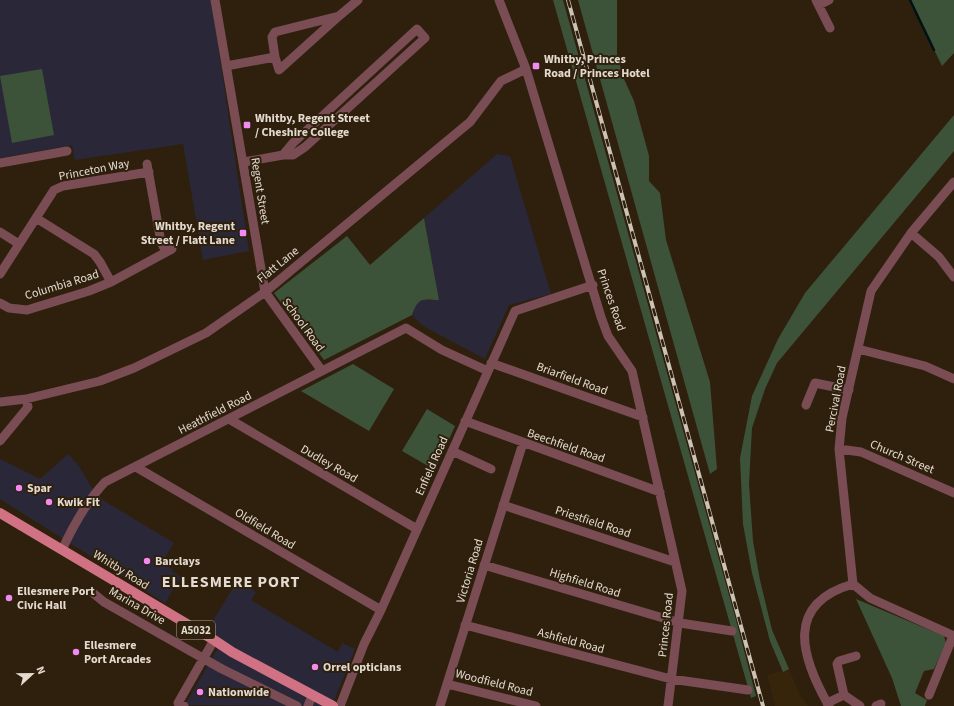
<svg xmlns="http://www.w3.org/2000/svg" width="954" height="706" viewBox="0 0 954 706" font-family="'Source Sans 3',sans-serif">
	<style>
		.commercial { fill: #2a2838 }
		.built { fill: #36240b }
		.green { fill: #3c533a }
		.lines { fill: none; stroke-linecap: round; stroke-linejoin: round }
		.stream { stroke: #001215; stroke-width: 2.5 }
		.minor { stroke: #7a4c54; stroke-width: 9 }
		.major { stroke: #d07284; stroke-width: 10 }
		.rail-casing { stroke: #cdc2b6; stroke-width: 4 }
		.rail { stroke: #2e200d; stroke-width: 2.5; stroke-dasharray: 8; stroke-linecap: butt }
		.poi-dot { fill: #f28af3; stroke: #2e200d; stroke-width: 1.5 }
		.labels { text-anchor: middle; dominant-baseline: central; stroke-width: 4; stroke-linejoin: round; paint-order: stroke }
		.shield { fill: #2e200d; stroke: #ada295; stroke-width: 1 }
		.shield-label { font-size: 11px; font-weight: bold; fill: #e4dacf }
		.poi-label { font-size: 12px; font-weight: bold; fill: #e4dacf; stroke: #2e200d; text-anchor: start }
		.street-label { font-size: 12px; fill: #e4dacf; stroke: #2e200d }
		.district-label { font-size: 16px; font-weight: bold; letter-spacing: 1px; fill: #e4dacf; stroke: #2e200d }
	</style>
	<rect width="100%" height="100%" fill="#2e200d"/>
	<path class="commercial" d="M0,0h211l38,251 -46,9 -20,-116 -108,16 -3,-15 -72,13z
		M497,154l13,2 41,138 -42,11 -24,54 -62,-33 -11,-11 4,-12 5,-3h18l-15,-82z
		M68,454l11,12 11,19 14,16 70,42 -13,21 12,5 -1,2 9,6 -16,26 -165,-104v-40l40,20z
		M238,580l18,12 -5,8 87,52 4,-9 13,6 -23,57 -147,-1 34,-59 -16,-9z"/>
	<path class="built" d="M789,669l11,26 8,11h-33l-8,-31z"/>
	<path class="green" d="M553,0h10l173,620 20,76 -5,2z
		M578,0h39v55l7,24 10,22 15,55v25l11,12 6,47 44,142 7,87 -7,5z
		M910,0h44v53l-12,13z
		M42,69l12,66 -42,8 -12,-67z
		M954,115v36l-177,212 -12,26 -13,39 -3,56 4,57 7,39 12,50 17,39 -6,3 -13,-31 -18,-68 -9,-49 -3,-66 12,-62 26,-57 27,-46z
		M424,218l15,82c-17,-1 -21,-3 -27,15l-88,45 -50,-67 73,-57 23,29z
		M353,364l41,25 -25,42 -68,-40z
		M427,409l28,17 -20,44 -33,-19z
		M856,599l88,37 2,7 -12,26 -10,2 -9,22 12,7 -2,6h-24l-9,-28z"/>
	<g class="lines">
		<path class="stream" d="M910,0l24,50"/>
		<path class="minor" d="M215,0l50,292 57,79
			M499,0l27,69 75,248 7,19 24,35 50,220 -14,115
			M816,0l14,28
			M819,5l10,-5
			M339,16l19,-16
			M226,66l49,-9 -3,-20 3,-5 64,-16 -60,54 -4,-13
			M244,162l39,-7 10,-12 124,-114 8,9 -120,109 -12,8h-10
			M0,163l67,-12
			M147,164l14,78 5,10
			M954,182l-43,51 -40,58 -29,127 -3,31 14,135 17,14 84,38
			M36,218l58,36 6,8 11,20
			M0,232l19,12
			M911,233l28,24 15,20
			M0,274l54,-84 9,-4 86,-14
			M0,303l9,5 18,2 62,-19 22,-9 61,-33
			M858,349l67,17 29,13
			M491,363l152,54
			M0,402l26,-3 74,-18 34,-13 72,-35 59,-41 205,-170 31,-41 25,-12
			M806,405l9,-22 34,7
			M229,419l188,110
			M465,421l195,71
			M0,441l28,-34 -2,-8
			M839,449l22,3 93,41
			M452,451l39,18
			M136,467l245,143
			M503,505l172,57
			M62,550c11,-24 25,-49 43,-68l301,-154 36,22 46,21
			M484,565l196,58 52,8
			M93,593l11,9 118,67 75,37
			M465,625l206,54 77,11
			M447,684l89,22
			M844,695l16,11
			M929,695l24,-59
			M827,703l17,-8 -7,-31 2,-3 17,-5
			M184,706l-6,-3 36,-63
			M308,706l4,-10
			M340,706l24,-62 17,-34 134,-299 78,-26
			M440,706l83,-263
			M829,706c-28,-49 -45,-102 24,-122
			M876,706l5,-2"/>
		<path class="major" d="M0,513l214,127 18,12 101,54"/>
		<defs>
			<path id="rail" d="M568,0l195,706"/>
		</defs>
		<use href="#rail" class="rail-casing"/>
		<use href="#rail" class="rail"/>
	</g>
	<g class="poi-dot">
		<rect x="532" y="62" width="8" height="8" rx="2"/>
		<rect x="243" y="121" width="8" height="8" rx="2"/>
		<rect x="239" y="229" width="8" height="8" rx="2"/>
		<circle cx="19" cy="488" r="4"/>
		<circle cx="49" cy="502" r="4"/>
		<circle cx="147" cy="561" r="4"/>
		<circle cx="9" cy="598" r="4"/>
		<circle cx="76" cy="652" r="4"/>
		<circle cx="315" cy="667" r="4"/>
		<circle cx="200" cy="692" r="4"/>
	</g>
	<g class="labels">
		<rect class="shield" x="177" y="621" width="38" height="18" rx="3"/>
		<g class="shield-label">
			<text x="196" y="630">A5032</text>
		</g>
		<g class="poi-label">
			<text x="544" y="59">Whitby, Princes<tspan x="544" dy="14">Road / Princes Hotel</tspan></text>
			<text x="255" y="118">Whitby, Regent Street<tspan x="255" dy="14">/ Cheshire College</tspan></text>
			<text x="235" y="226" text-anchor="end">Whitby, Regent<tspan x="235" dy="14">Street / Flatt Lane</tspan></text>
			<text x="27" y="488">Spar</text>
			<text x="57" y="502">Kwik Fit</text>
			<text x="155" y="561">Barclays</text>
			<text x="17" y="591">Ellesmere Port<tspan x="17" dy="14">Civic Hall</tspan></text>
			<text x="84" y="645">Ellesmere<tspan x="84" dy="14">Port Arcades</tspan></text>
			<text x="323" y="667">Orrel opticians</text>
			<text x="208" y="692">Nationwide</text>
		</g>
		<g class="street-label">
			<text transform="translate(94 170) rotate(-11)">Princeton Way</text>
			<text transform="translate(260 191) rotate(81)">Regent Street</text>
			<text transform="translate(278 265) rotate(-39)">Flatt Lane</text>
			<text transform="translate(62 285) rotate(-17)">Columbia Road</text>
			<text transform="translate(611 300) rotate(71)">Princes Road</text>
			<text transform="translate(303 325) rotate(54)">School Road</text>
			<text transform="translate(572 379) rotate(20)">Briarfield Road</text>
			<text transform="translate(836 399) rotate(-79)">Percival Road</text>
			<text transform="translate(215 413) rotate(-27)">Heathfield Road</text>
			<text transform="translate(566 446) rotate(19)">Beechfield Road</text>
			<text transform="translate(902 457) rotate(23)">Church Street</text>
			<text transform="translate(329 464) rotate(30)">Dudley Road</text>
			<text transform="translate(432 466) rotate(-66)">Enfield Road</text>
			<text transform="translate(593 522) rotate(18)">Priestfield Road</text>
			<text transform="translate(265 529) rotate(31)">Oldfield Road</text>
			<text transform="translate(121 570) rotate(32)">Whitby Road</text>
			<text transform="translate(470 571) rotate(-73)">Victoria Road</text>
			<text transform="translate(585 583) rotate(17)">Highfield Road</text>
			<text transform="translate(137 606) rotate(30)">Marina Drive</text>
			<text transform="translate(666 625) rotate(-84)">Princes Road</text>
			<text transform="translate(571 641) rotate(15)">Ashfield Road</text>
			<text transform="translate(494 683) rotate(14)">Woodfield Road</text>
		</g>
		<g class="district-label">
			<text x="231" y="582">ELLESMERE PORT</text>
		</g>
	</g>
	<g transform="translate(32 674) rotate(68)" stroke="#2e200d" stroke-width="3" paint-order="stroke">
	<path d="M0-3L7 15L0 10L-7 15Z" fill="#e4dacf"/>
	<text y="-6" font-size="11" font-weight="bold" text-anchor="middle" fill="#e4dacf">N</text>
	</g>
</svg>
